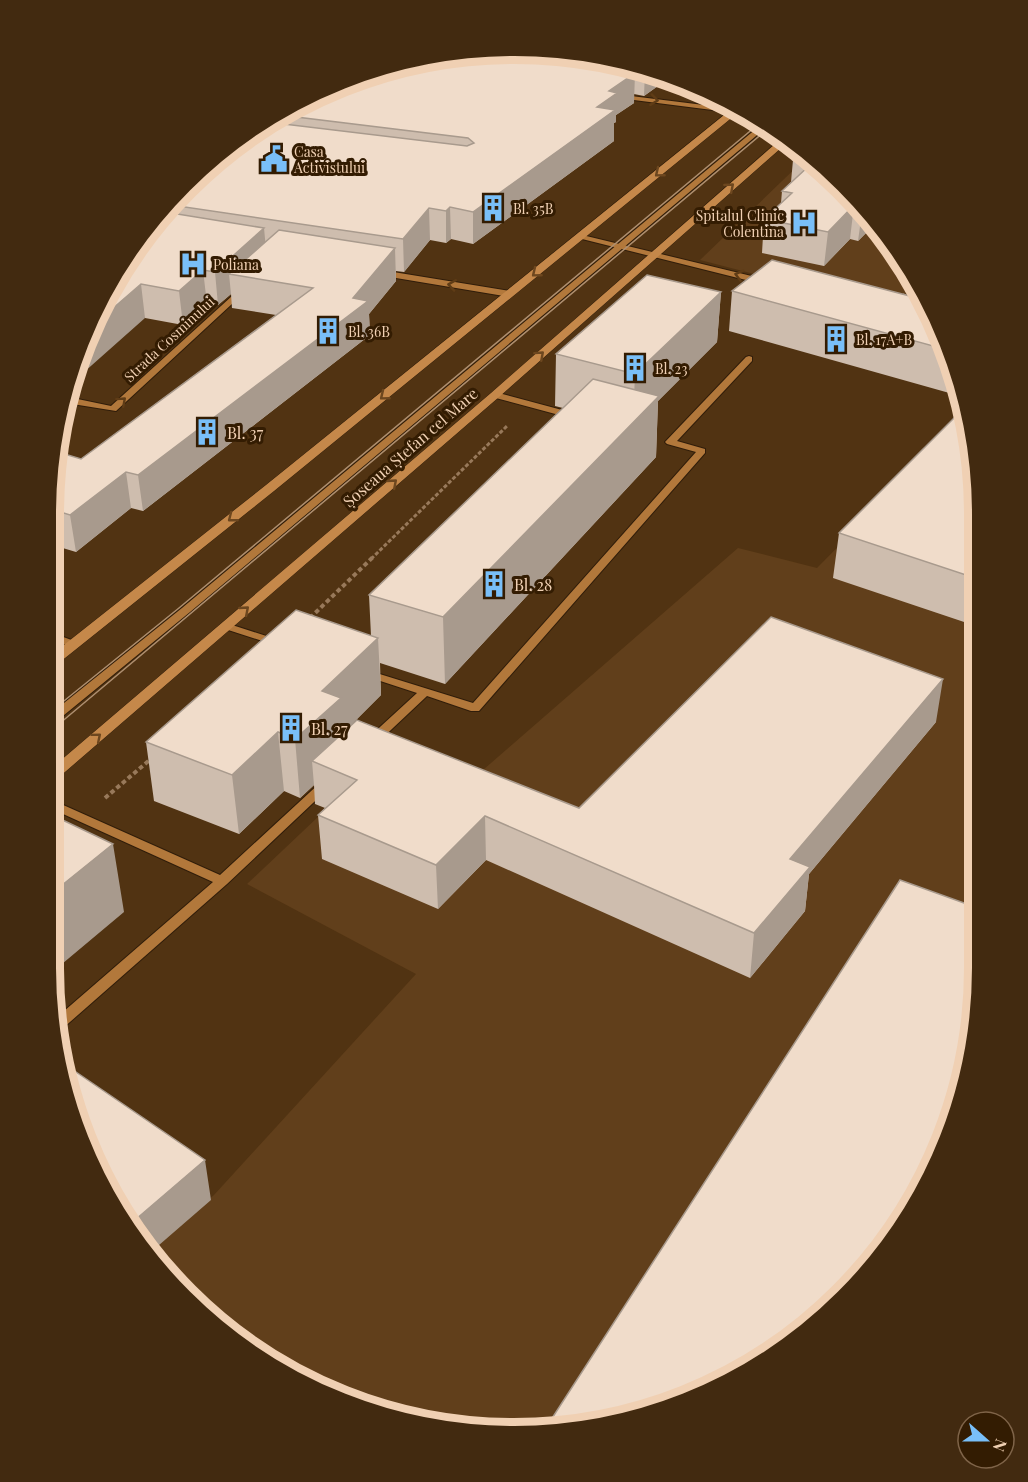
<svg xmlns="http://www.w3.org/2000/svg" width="1028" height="1482" viewBox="0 0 1028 1482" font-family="'Playfair Display',serif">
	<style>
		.built { fill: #613f1b }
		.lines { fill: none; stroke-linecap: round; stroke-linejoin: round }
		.service-casing { stroke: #301d0a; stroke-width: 2 }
		.minor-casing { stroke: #301d0a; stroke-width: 2 }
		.primary-casing { stroke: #301d0a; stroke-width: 1 }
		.path-far1 { stroke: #98795a; stroke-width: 3; stroke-dasharray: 4 2; stroke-linecap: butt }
		.path { stroke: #98795a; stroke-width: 4; stroke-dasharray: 4.5 3; stroke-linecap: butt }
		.service { fill: #b2783b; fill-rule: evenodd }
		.minor { fill: #b2783b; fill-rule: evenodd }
		.primary { fill: #c5884a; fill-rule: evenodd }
		.tram { stroke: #ae8f70; stroke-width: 1.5 }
		.wall { fill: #cebdae }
		.shaded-wall { fill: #a89a8d }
		.building { fill: #f0dcca; stroke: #a89a8d; stroke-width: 1.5 }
		.oneway { stroke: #5f3c16 }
		.oneway2 { stroke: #6d471f }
		.labels { text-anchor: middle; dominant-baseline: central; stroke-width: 6; stroke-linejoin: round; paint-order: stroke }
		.far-poi-label { font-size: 14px; fill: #f0d0b3; stroke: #331c02; text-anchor: start }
		.far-street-label { font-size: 14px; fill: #f0d0b3; stroke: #331c02 }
		.poi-label { font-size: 16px; fill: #f0d0b3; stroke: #331c02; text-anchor: start }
		.street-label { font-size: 16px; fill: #f0d0b3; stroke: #331c02 }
		.rim { fill: none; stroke: #f0d0b3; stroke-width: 8 }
	</style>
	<rect width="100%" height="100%" fill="#513312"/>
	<path class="built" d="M807,157l36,29 87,122 4,12 -234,-60z
		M967,416l3,8 8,544 -8,91 -27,87 -339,278 -150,5 -118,-32 -128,-80 -59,-66 65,-56 202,-221 -169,-90 129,-122 84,28 278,-242 79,20z"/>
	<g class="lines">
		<defs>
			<path id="service" d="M763,123l5,3 -578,486 -132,108h-4v-9l128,-103z
				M749,356l3,1v4l-75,80 28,8v4l-226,258h-8l-44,-15 -51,48h-8l-2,-3 2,-3 49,-45 -55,-18 -2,-2 2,-2h8l103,32 223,-251 -29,-8 -2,-2 81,-85z
				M495,392l82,22 2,2 -5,3 -82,-22v-4z
				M226,623l56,18 2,2 -6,3 -56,-18 -2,-2z
				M326,780l4,1 2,3 -2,3 -103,97 -165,145 -4,1 -2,-12 157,-136 -161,-73v-9l168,75 102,-94z"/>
			<path id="minor" d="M615,94l121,15 4,2 -4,2 -118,-15 -4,-2z
				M578,234l190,46 1,2 -7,2 -184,-46z
				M381,270l129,21 4,3 -4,3 -132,-22 -1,-2z
				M243,286l4,3 -1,2 -130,120 -50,-8 2,-6 43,9z
				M55,634l22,8 2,2 -6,3 -18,-6z"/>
			<path id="primary" d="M734,107l6,4 -466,380 -214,171 -6,1 1,-11 211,-167z
				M783,137l6,4 -290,256 -441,381 -5,2v-13l438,-374z"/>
		</defs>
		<use href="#service" class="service-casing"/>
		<use href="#minor" class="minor-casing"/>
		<use href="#primary" class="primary-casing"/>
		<path class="path-far1" d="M902,297l11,-13
			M371,559l136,-133"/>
		<path class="path" d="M310,618l63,-61
			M105,798l47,-40"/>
		<use href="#service" class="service"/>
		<use href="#minor" class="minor"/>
		<use href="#primary" class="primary"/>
		<path class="tram" d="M54,709l125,-101 582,-486
			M53,729l717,-602"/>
	</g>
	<path class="wall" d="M514,50l32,3 -3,10h5v-8l57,3 64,20 -25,18 -10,-2v9l-18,12v7l-2,1v18l-141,103 -22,-5 -5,4 -16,-3 -26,32 -8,-1v10l-27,33 1,21 -227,176 -12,-3 -55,44 -20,-6 2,-94 23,7 195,-144 -44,-7 -1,-14 -13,11 -11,-1 -24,21 -38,-7 -33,-36 74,-97 70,-57 81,-43 87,-27z
		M801,152l42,34 29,41 -14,14 -8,-2 -26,27 -62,-13 2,-34 17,-16 1,-12 9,-9 2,-22z
		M732,291l198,17 30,88 -231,-65z
		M721,292l-4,50 -59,59 -2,56 -211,227 -65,-21 1,32 -33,33 231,80 357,-86 -127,152 -4,37 -55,67 -264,-118 -48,49 -116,-50 -4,-44 7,-7 -10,-4 -1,-19 -14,13 -16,-7 -45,43 -85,-33 -8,-59 225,-106 -2,-41 194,-187 -8,-2 1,-52z
		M970,424l3,201 -140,-47 6,-45z"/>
	<path class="shaded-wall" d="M537,52l9,1 -10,30 1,-29z
		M645,71l24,7 -25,18z
		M635,73l-1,30 -18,12v7l-2,1v18l-141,103v-32l124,-105 12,-16z
		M854,205l-4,34 -26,27 4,-34z
		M450,207l1,32 -5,4v-32z
		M429,208l1,32 -26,32 -1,-33z
		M862,212l10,15 -14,14z
		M264,228l3,32 -38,14 2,20 -13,11 -3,-33z
		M395,248l1,33 -27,33 1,21 -227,176 -5,-36 215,-177z
		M203,270l4,34 -24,21 -4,-34z
		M141,284l4,34 -71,63 22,-58z
		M721,292l-4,50 -59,59 -2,56 -211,227 -2,-67 190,-195 2,-48z
		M63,410l2,8 -7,6z
		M126,472l5,36 -55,44 -6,-37z
		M378,638l3,57 -38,38 -31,28 2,24 -14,13 -5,-59 27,-48z
		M943,679l-7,43 -127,152 -4,37 -55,67 4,-45 36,-74z
		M278,732l6,59 -45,43 -7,-59z
		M485,816l1,44 -48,49 -2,-44z
		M113,844l11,68 -74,62v-6l1,-74z
		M205,1160l6,40 -60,52 -23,-26z"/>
	<path class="building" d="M506,50h8l23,2v2z
		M549,53l56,5 18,6 -75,-9z
		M470,54l165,19 -26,18 8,2 -20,14 18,3 -142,102 -23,-5 -4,4 -17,-3 -26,31 -232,-34 15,-20 70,-57 11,-6 200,24 7,-3 -6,-5 -188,-23 57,-30 87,-27z
		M801,152l42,34 14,20 -3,-1 -26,27 -64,-13 28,-26 -10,-2 29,-27 -18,-4z
		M165,212l99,16 -49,44 -12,-2 -24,21 -38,-7 -45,39 16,-41z
		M279,230l116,18 -42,50 15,3 -230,174 -12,-3 -56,43 -13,-4 1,-59 23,7 232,-171 -84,-14z
		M772,260l153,40 5,8 14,41 -212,-58z
		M647,275l74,17 -86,82 -79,-20z
		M593,379l66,17 -216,221 -74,-22z
		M964,408l6,16 2,153 -133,-44z
		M296,610l82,28 -56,53 19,7 -46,41 -17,-7 -46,43 -86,-33z
		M771,617l172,62 -153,180 20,8 -56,66 -269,-117 -49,49 -118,-50 39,-35 -45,-19 45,-41 222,88z
		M52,815l61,29 -62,50z
		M900,880l78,28v60l-9,91 -26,87 -43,80 -58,71 -122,87 -116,40 -57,2z
		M76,1072l129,88 -77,66 -63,-137 -1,-8z"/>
	<defs><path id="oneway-chevron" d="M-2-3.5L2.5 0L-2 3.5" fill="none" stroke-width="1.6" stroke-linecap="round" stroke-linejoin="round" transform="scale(1.5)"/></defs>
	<g class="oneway">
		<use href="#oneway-chevron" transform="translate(654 100) rotate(7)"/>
		<use href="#oneway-chevron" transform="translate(739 275) rotate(-165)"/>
		<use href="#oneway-chevron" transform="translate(452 285) rotate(-171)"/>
		<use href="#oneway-chevron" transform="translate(122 401) rotate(-42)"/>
	</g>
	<g class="oneway2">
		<use href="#oneway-chevron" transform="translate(659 173) rotate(141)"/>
		<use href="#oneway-chevron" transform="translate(730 187) rotate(-41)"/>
		<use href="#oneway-chevron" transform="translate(536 273) rotate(141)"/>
		<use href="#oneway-chevron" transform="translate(540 355) rotate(-42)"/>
		<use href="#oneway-chevron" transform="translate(384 396) rotate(141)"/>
		<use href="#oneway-chevron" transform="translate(393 483) rotate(-41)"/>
		<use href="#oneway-chevron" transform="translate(232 518) rotate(142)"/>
		<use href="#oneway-chevron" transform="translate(245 610) rotate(-41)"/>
		<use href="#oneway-chevron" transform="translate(97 737) rotate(-40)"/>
	</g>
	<defs>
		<symbol id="civic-bare" viewBox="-9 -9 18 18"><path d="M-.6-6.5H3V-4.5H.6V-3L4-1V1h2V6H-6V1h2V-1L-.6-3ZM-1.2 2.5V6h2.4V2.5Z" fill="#79bff8" stroke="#331c02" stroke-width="2.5" paint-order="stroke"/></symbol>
		<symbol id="building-bare" viewBox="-9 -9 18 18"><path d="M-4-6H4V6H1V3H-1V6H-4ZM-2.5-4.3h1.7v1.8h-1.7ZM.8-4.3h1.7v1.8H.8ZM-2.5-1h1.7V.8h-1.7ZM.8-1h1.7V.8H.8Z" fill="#79bff8" stroke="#331c02" stroke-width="2.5" paint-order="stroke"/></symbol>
		<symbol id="hospital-bare" viewBox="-9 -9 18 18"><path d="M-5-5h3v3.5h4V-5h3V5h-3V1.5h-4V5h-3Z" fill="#79bff8" stroke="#331c02" stroke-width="2.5" paint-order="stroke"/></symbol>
	</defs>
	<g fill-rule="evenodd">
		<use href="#civic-bare" x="255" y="140" width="38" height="38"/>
		<use href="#building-bare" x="474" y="189" width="38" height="38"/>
		<use href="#hospital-bare" x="785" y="204" width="38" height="38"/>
		<use href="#hospital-bare" x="174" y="245" width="38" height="38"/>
		<use href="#building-bare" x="309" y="312" width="38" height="38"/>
		<use href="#building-bare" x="817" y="320" width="38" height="38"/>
		<use href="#building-bare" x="616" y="349" width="38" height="38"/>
		<use href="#building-bare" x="188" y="413" width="38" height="38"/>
		<use href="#building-bare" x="475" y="565" width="38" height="38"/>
		<use href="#building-bare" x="272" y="709" width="38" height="38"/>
	</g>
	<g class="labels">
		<g class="far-poi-label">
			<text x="294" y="151">Casa<tspan x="294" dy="16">Activistului</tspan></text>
			<text x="513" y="208">Bl. 35B</text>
			<text x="784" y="215" text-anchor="end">Spitalul Clinic<tspan x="784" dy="16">Colentina</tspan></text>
			<text x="213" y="264">Poliana</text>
			<text x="348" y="331">Bl. 36B</text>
			<text x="856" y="339">Bl. 17A+B</text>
			<text x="655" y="368">Bl. 23</text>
		</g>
		<g class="far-street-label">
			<text transform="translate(169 339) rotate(-43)">Strada Cosminului</text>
		</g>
		<g class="poi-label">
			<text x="227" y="432">Bl. 37</text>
			<text x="514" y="584">Bl. 28</text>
			<text x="311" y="728">Bl. 27</text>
		</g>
		<g class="street-label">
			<text transform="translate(410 447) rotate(-41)">Șoseaua Ștefan cel Mare</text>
		</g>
	</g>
	<path d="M0 0H1028V1482H0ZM514 60H514A454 454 0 0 1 968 514V968A454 454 0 0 1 514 1422H514A454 454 0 0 1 60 968V514A454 454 0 0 1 514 60Z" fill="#422a10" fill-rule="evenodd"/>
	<path class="rim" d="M514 60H514A454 454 0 0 1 968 514V968A454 454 0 0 1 514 1422H514A454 454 0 0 1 60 968V514A454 454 0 0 1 514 60Z"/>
	<g transform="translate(986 1440) rotate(111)"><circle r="28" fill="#331c02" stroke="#7f6449" stroke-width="1.5"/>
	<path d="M0-4.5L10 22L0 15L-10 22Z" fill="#79bff8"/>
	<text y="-9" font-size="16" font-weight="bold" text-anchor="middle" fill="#f0d0b3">N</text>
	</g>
</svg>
